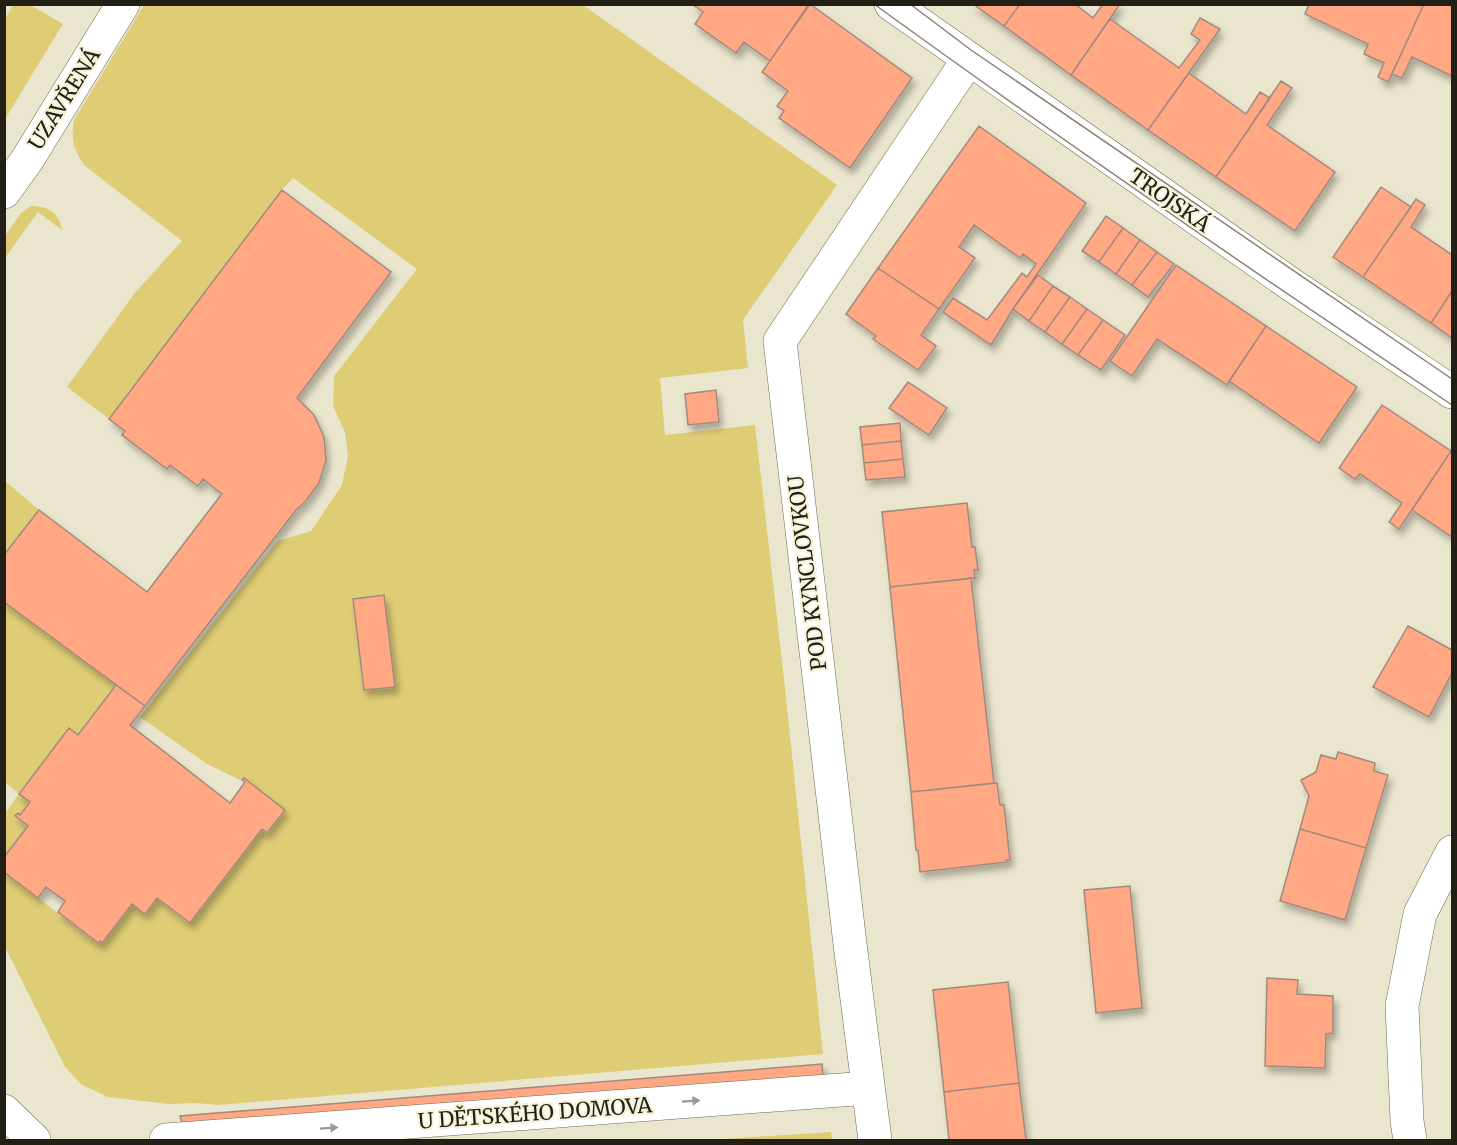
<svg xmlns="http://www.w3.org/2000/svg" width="1457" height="1145" viewBox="0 0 1457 1145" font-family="Merriweather,serif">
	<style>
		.green { fill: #decd75 }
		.building { fill: #ffa883; stroke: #a18a80; stroke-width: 1.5; filter: url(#shadow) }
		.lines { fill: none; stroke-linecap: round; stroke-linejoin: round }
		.minor-casing { stroke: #6f6a55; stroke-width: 34 }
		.secondary-casing { stroke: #6f6a55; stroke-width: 34 }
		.minor { stroke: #fff; stroke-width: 33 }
		.secondary { stroke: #fff; stroke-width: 33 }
		.tram { stroke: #878373; stroke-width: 1.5 }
		.oneway { fill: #9b9a96 }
		.labels { text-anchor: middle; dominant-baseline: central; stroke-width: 4.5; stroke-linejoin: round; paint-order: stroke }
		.street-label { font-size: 21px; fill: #211f16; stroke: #f7f2da }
	</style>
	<defs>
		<filter id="shadow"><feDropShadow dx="3.5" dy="6" stdDeviation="3" flood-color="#0004"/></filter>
	</defs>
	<rect width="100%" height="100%" fill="#eae5cd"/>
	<path class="green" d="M13,5h17l33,19 -58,95v-100z
		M144,5h439l254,180 -94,135 5,48 -88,10 5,57 90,-10 30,263 38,366 -605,51 -22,-2 -27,1 -61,-7 -27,-13 -16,-17 -60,-120v-75l91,71 4,-2 2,2 30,-39 13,10 12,-16 31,25h2l72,-94 3,4h2l18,-23 -41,-32 -4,2 -33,-16 -67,-47 138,-176 33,-10 31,-46 6,-29 -3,-24 -12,-26 1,-30 83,-107 -124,-91 -11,12 -173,229 -42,-32 67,-93 48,-53 -98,-76c-11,-17 -13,-25 -10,-45z
		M31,206c17,0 28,6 31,24l-24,-18 -33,46v-22l16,-23z
		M5,481l34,29 -34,45z
		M4,602l112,83 -38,50 -9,-7 -50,65 9,9h2l-10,13 -2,-1 -3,3 11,9h2l-23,31v-44l14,-19 -14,-12z
		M831,1132l1,8h-124z"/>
	<path class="building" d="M692,4h117l-39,57 -26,-19 -8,11 -41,-29 8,-12z
		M810,4l102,74 -62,90 -71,-50 5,-7 -7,-5 11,-15 -26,-19z
		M973,4h47l-16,22z
		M1020,4h55l18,14 10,-14h17l-49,71 -67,-49z
		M1309,4h115l-36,78 -10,-5 6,-14 -20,-9 4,-10 -63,-30z
		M1424,4h28v72l-40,-19 -10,21 -10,-4z
		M1200,18l20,11 -72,101 -77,-55 39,-56 69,49 21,-28 -9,-6z
		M1189,73l57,41 14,-22 10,6 -54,79 -68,-47z
		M1281,81l11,7 -25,37 68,47 -40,59 -79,-54z
		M979,126l107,77 -73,106 -22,36 -48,-33 10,-14 34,22 35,-47 5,4 9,-13 -13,-10 -3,4 -46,-33 -15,22 16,11 -36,51 -61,-41z
		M1381,187l30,20 -48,70 -30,-20z
		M282,190l109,82 -94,126 17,17 10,22 2,23 -7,23 -14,19 -9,8 -151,196 -141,-104v-47l35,-45 108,82 67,-88 8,-10 -19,-15 -5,7 -28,-21 -3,4 -45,-34 3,-4 -16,-12z
		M1416,199l9,6 -14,22 41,28v36l-21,32 -68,-46z
		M1106,216l17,12 -24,34 -17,-11z
		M1123,228l17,12 -24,34 -17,-12z
		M1140,240l17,12 -25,33 -16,-11z
		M1157,252l17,12 -26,33 -16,-12z
		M1176,265l90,61 -39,59 -70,-46 -25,37 -22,-15z
		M878,268l61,41 -18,26 15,11 -18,24 -45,-31 3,-3 -30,-22z
		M1038,275l15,11 -24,35 -16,-12z
		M1053,286l17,11 -25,35 -16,-11z
		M1452,291v47l-21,-15z
		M1070,297l17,12 -25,35 -17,-12z
		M1087,309l16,11 -25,35 -16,-11z
		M1103,320l22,15 -24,35 -23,-15z
		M1266,326l91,61 -38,56 -90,-62z
		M908,382l39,26 -18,27 -40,-27z
		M716,390l3,32 -31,3 -3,-31z
		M1382,405l69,46 -52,78 -10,-7 13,-19 -42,-29 -5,5 -16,-11z
		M900,423l1,18 -39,4 -2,-18z
		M901,441l2,18 -39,4 -2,-18z
		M1451,451l1,1v85l-40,-27z
		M903,459l2,18 -39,3 -2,-17z
		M967,503l5,44h3l3,23h-4l1,8 -85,9 -8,-75z
		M971,578l23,205 -83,9 -21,-205z
		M384,595l11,92 -31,3 -11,-91z
		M1408,626l44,24v23l-23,44 -56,-30z
		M116,685l29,21 -15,19 100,78 15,-21 -3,-2 2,-2 41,32 -18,23 -5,-4 -72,94 -33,-25 -12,16 -13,-10 -30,39 -2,-2 -2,2 -40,-31 7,-11 -19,-14 -8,11 -34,-26v-15l24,-31 -13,-10 3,-3 2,2 10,-13 -11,-8 50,-66 9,7z
		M1338,752l37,11 -1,8 14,4 -22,73 -66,-19 9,-33 -8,-16 15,-8 5,-17 15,4z
		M997,783l3,22h4l6,55h-4l1,2 -87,10 -2,-22h-2l-5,-58z
		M1300,829l66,19 -21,72 -65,-19z
		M1130,886l12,122 -46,5 -12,-123z
		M1267,978l31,2 -1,14 36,2v37l-7,1 -1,34 -60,-2z
		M1008,982l11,101 -75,9 -11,-102z
		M822,1064l1,12 -640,51 -3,-11z
		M1019,1083l7,57h-77l-5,-48z"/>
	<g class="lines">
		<defs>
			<path id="minor" d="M891,4l398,279 163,109
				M4,192l23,-32 96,-156
				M166,1140l702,-52
				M875,1140l-25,-196 -70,-603 188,-281
				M1410,1140l-3,-19 -5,-115 18,-92 32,-62"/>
			<path id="secondary" d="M4,1111l30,29"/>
		</defs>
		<use href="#minor" class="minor-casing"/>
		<use href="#secondary" class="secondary-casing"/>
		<use href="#minor" class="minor"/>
		<use href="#secondary" class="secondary"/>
		<path class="tram" d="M874,4c190,138 384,271 578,401
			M910,4l61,46 481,329"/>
	</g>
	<defs><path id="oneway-solid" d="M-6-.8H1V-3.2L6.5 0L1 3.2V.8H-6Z" transform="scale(1.5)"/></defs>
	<g class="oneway">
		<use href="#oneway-solid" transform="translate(691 1101) rotate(-4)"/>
		<use href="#oneway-solid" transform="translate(329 1128) rotate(-4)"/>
	</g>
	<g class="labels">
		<g class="street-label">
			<text transform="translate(64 99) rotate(-58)">UZAVŘENÁ</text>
			<text transform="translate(1170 200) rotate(35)">TROJSKÁ</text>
			<text transform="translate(807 573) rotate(-97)">POD KYNCLOVKOU</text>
			<text transform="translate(535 1113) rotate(-4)">U DĚTSKÉHO DOMOVA</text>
		</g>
	</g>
	<rect width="1457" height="1145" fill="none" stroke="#211f16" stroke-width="12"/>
</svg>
